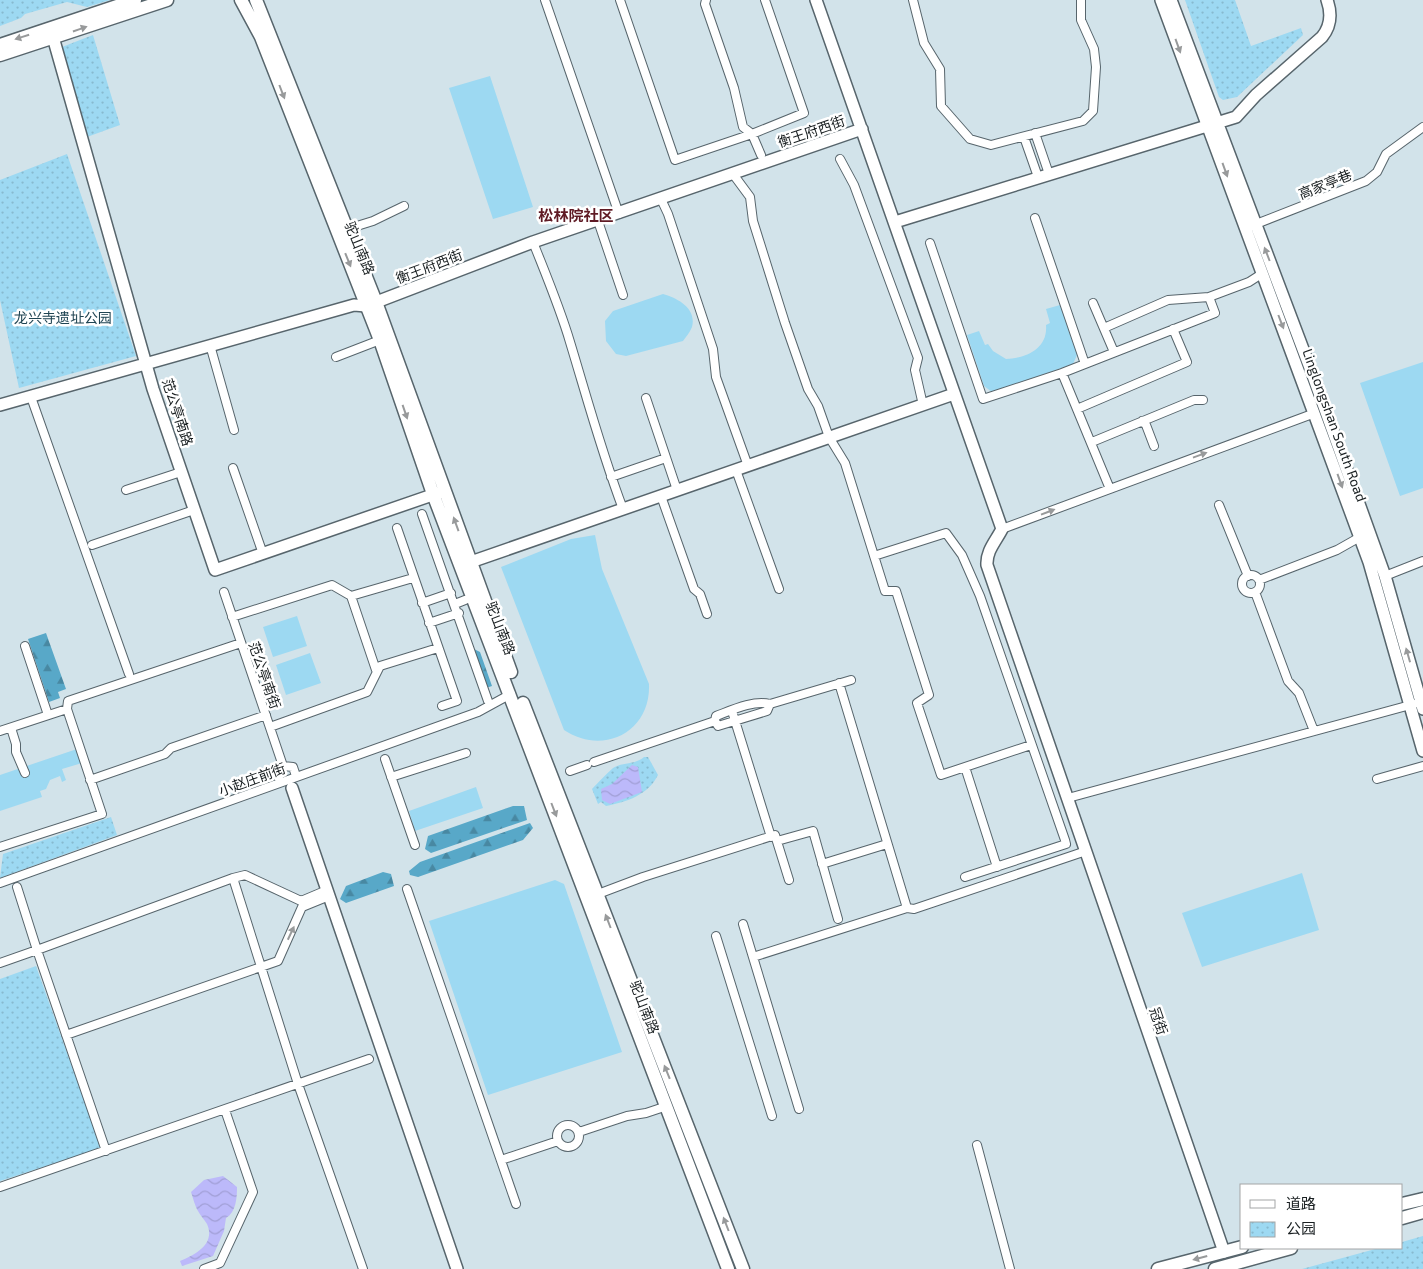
<svg xmlns="http://www.w3.org/2000/svg" width="1423" height="1269" viewBox="0 0 1423 1269" font-family="'Exo 2','Noto Sans SC',sans-serif">
	<style>
		.grass { fill: #9dd9f2 }
		.forest { fill: url(#forest-firs) }
		.park { fill: url(#park-dots) }
		.water { fill: url(#water-waves) }
		.lines { fill: none; stroke-linecap: round; stroke-linejoin: round }
		.street-casing { stroke: #57656c; stroke-width: 10 }
		.secondary-casing { stroke: #57656c; stroke-width: 14 }
		.primary-casing { stroke: #57656c; stroke-width: 15 }
		.street { stroke: #fff; stroke-width: 8 }
		.secondary { stroke: #fff; stroke-width: 11 }
		.primary { stroke: #fff; stroke-width: 12 }
		.oneway { fill: #989a9b }
		.labels { text-anchor: middle; dominant-baseline: central; stroke-width: 5; stroke-linejoin: round; paint-order: stroke }
		.street-label { font-size: 14px; fill: #191f21; stroke: #fff }
		.park-label { font-size: 14px; fill: #204553; stroke: #fff }
		.neighbourhood-label { font-size: 15px; font-weight: bold; fill: #5f1a24; stroke: #fff }
	</style>
	<defs>
		<pattern id="forest-firs" width="22" height="20" patternUnits="userSpaceOnUse" patternTransform="scale(1.25)"><rect width="22" height="20" fill="#58a8c8"/><path d="M5 1l3.5 6h-7zM16 11l3.5 6h-7z" fill="#4888a2"/></pattern>
		<pattern id="park-dots" width="8" height="8" patternUnits="userSpaceOnUse" patternTransform="scale(1.25)"><rect width="8" height="8" fill="#9dd9f2"/><path d="M2 2h.1M6 6h.1" fill="none" stroke="#87bacf" stroke-width="1.8" stroke-linecap="round"/></pattern>
		<pattern id="water-waves" width="16" height="10" patternUnits="userSpaceOnUse" patternTransform="scale(1.25)"><rect width="16" height="10" fill="#bcb9fa"/><path d="M0 5q4-4 8 0t8 0" fill="none" stroke="#a19fd6"/></pattern>
	</defs>
	<rect width="100%" height="100%" fill="#d2e3ea"/>
	<path class="grass" d="M490,76l43,131 -40,12 -44,-131z
		M663,294c14,4 34,14 29,33 -2,5 -6,10 -9,14l-57,15 -10,-2 -10,-13 -1,-20 8,-10z
		M1060,305l17,50 -4,9 -81,28 -8,-6 -17,-51 12,-4 6,14 3,-1 5,7 13,8c20,-1 42,-10 40,-34l4,-2 -4,-14z
		M1423,362v126l-23,8 -40,-113z
		M595,535l7,34 47,115c2,48 -46,72 -85,46l-63,-163 70,-28z
		M297,616l10,30 -34,11 -10,-30z
		M310,653l11,30 -35,12 -10,-30z
		M77,749l5,14 -20,6 4,11 -4,2 -2,-6 -10,4 -4,9 -6,2 2,6 -42,14v-36z
		M476,787l7,21 -68,23 -6,-20z
		M1302,873l17,57 -117,37 -20,-54z
		M555,880l9,4 58,168 -134,43 -59,-174z"/>
	<path class="forest" d="M46,633l20,56 -8,3 2,6 -11,4 -21,-63z
		M474,649l6,3 12,34 -6,2 -12,-34z
		M513,806h11l3,14 -96,33 -6,-4 3,-13z
		M530,823l3,5 -10,12 -105,37 -8,-2 -1,-4 11,-9z
		M383,872l8,2 3,12 -48,17 -6,-4 6,-13z"/>
	<path class="park" d="M0,0h110l-23,7 -20,-5 -42,12 -4,4 -21,8z
		M1185,0h50l16,46 50,-18 2,7 -66,62 -14,3 -4,-3z
		M93,35l27,90 -33,12 -25,-90z
		M67,154l69,202 -117,32 -19,-88v-120z
		M644,757h4l10,18c-10,20 -31,27 -52,31l-5,-4 -3,2 -6,-15c6,-6 14,-15 21,-21 9,-6 22,-3 31,-11z
		M111,817l6,18 -117,43 3,-24z
		M36,966l65,182 -101,33v-202z
		M1423,1236v33h-121l77,-21h23v-6z"/>
	<path class="water" d="M632,765l6,2 4,25 -32,12 -8,-4 -1,-11 11,-5z
		M223,1176l14,11c0,11 -1,25 -11,31l-2,13 -11,25 -31,10 -2,-5c15,-6 36,-17 27,-37 -3,-5 -7,-9 -9,-13 -3,-5 -5,-13 -7,-19l13,-12z"/>
	<g class="lines">
		<defs>
			<path id="street" d="M545,0l74,214
				M620,0l55,160 77,-26 52,-21 -39,-113
				M706,0l-1,4 29,84 9,39 9,7 9,21
				M913,0l11,43 16,26 1,37 29,33 21,6 92,-24 10,-10 3,-44 -2,-18 -13,-29v-20
				M1035,133l14,41
				M1024,137l14,40
				M840,159l14,26 64,173 -3,12 8,35
				M733,174l17,23 3,24 32,102 23,66 10,17 11,31 16,26 40,128h11l33,104 -12,8 24,72 90,-30
				M661,199l7,15 45,135 3,28 32,89
				M1035,218l50,146
				M598,221l25,74
				M1251,226l115,-45 11,-9 9,-18 37,-27
				M344,230l29,-9 31,-15
				M533,242c13,33 27,66 37,100 17,56 32,112 53,167
				M930,243l53,156 79,-26 153,-60 -6,-16
				M1093,303l21,49
				M1104,328l64,-28 41,-3 40,-15 14,-9
				M210,345l24,85
				M336,357l44,-17
				M1062,373l48,116
				M31,397l98,277
				M646,398l31,92
				M1077,409l110,-47 -14,-33
				M1142,421l4,4 8,21
				M1092,442l102,-42h9
				M233,468l30,86
				M736,470l43,119
				M611,477l55,-19
				M126,490l55,-18
				M661,496l33,93 6,5 7,20
				M1219,505l29,71
				M422,514l66,187
				M397,528l60,173 -15,5
				M1002,529l313,-116
				M92,545l102,-35
				M874,556l72,-23 16,22 18,41 85,244 1,4 -101,33
				M1242 584a9 9 0 1 1 18 0a9 9 0 1 1-18 0Z
				M1385,576l38,-15
				M1259,580l78,-30 23,-13
				M224,592l59,174
				M1255,592l33,89 11,12 15,38
				M351,596l25,74
				M422,603l29,-10
				M455,604l10,-4
				M232,617l100,-32 19,11 62,-18
				M429,623l30,-10
				M25,646l23,69
				M839,683l68,225
				M732,711l39,126
				M715,721l3,5 49,-15 3,-7
				M270,727l97,-35 13,-26 58,-18
				M11,728l5,16v8l9,21
				M0,731l67,-22
				M385,759l30,86
				M594,762l121,-41 1,-5c16,-6 37,-16 54,-12l81,-24
				M965,767l32,100
				M570,771l17,-6
				M391,777l75,-24
				M1377,779l46,-13
				M90,780l75,-26 6,-6 95,-33
				M280,782l-3,-9 6,-7 10,1 3,9
				M1068,798l346,-94
				M777,841l36,-10 25,88
				M0,847l102,-33 -35,-105 1,-8 173,-58
				M822,864l65,-20
				M233,878l12,-3 56,26 26,-11
				M0,883l478,-171 33,-18
				M407,889l109,315
				M598,894l45,-17 132,-42 14,45
				M743,924l56,185
				M716,936l56,180
				M753,957l154,-49 7,1 172,-58
				M0,963l37,-13 -20,-63
				M66,1035l212,-74 24,-54 27,-11
				M557 1136a11 11 0 1 1 22 0a11 11 0 1 1-22 0Z
				M579,1132l48,-16 19,-3 21,-7
				M977,1145l33,124
				M106,1151l-69,-201 196,-72 65,206 65,185
				M501,1160l57,-19
				M0,1187l369,-128
				M204,1269l16,-6 33,-71 -28,-82"/>
			<path id="secondary" d="M816,0l186,529c-6,12 -16,22 -15,36l237,687
				M1161,0l208,562 54,189
				M1171,0l141,373 73,203 38,133
				M51,30l102,359 62,181 226,-78
				M895,222l341,-105 20,-22 66,-58c9,-11 10,-23 5,-37
				M0,405l354,-100 12,1 167,-64 329,-113
				M462,565l492,-171
				M292,788l165,481"/>
			<path id="primary" d="M241,0l20,37 119,303 53,154 295,775
				M256,0l120,302 135,370
				M0,45l135,-45
				M0,55l167,-55
				M523,703l220,566
				M1402,1204l21,-5
				M1402,1218l21,-6
				M1158,1269l84,-22
				M1215,1269l76,-21"/>
		</defs>
		<use href="#street" class="street-casing"/>
		<use href="#secondary" class="secondary-casing"/>
		<use href="#primary" class="primary-casing"/>
		<use href="#street" class="street"/>
		<use href="#secondary" class="secondary"/>
		<use href="#primary" class="primary"/>
	</g>
	<defs><path id="oneway-solid" d="M-6-.8H1V-3.2L6.5 0L1 3.2V.8H-6Z" transform="scale(1.25)"/></defs>
	<g class="oneway">
		<use href="#oneway-solid" transform="translate(80 29) rotate(-19)"/>
		<use href="#oneway-solid" transform="translate(22 37) rotate(162)"/>
		<use href="#oneway-solid" transform="translate(1178 46) rotate(70)"/>
		<use href="#oneway-solid" transform="translate(282 92) rotate(69)"/>
		<use href="#oneway-solid" transform="translate(1225 170) rotate(70)"/>
		<use href="#oneway-solid" transform="translate(1267 254) rotate(-111)"/>
		<use href="#oneway-solid" transform="translate(348 260) rotate(68)"/>
		<use href="#oneway-solid" transform="translate(1281 322) rotate(69)"/>
		<use href="#oneway-solid" transform="translate(405 412) rotate(71)"/>
		<use href="#oneway-solid" transform="translate(1200 455) rotate(-20)"/>
		<use href="#oneway-solid" transform="translate(1340 481) rotate(70)"/>
		<use href="#oneway-solid" transform="translate(1048 512) rotate(-21)"/>
		<use href="#oneway-solid" transform="translate(456 524) rotate(-110)"/>
		<use href="#oneway-solid" transform="translate(1408 655) rotate(-106)"/>
		<use href="#oneway-solid" transform="translate(554 810) rotate(69)"/>
		<use href="#oneway-solid" transform="translate(608 921) rotate(-111)"/>
		<use href="#oneway-solid" transform="translate(291 933) rotate(-65)"/>
		<use href="#oneway-solid" transform="translate(667 1072) rotate(-112)"/>
		<use href="#oneway-solid" transform="translate(726 1224) rotate(-111)"/>
		<use href="#oneway-solid" transform="translate(1200 1258) rotate(165)"/>
	</g>
	<g class="labels">
		<g class="street-label">
			<text transform="translate(811 131) rotate(-19)">衡王府西街</text>
			<text transform="translate(1325 184) rotate(-22)">高家亭巷</text>
			<text transform="translate(360 248) rotate(68)">驼山南路</text>
			<text transform="translate(429 266) rotate(-21)">衡王府西街</text>
			<text transform="translate(178 412) rotate(72)">范公亭南路</text>
			<text transform="translate(1335 425) rotate(70)">Linglongshan South Road</text>
			<text transform="translate(501 628) rotate(69)">驼山南路</text>
			<text transform="translate(265 675) rotate(71)">范公亭南街</text>
			<text transform="translate(252 779) rotate(-20)">小赵庄前街</text>
			<text transform="translate(645 1007) rotate(69)">驼山南路</text>
			<text transform="translate(1159 1021) rotate(71)">冠街</text>
		</g>
		<g class="park-label">
			<text x="63" y="317">龙兴寺遗址公园</text>
		</g>
		<g class="neighbourhood-label">
			<text x="576" y="215">松林院社区</text>
		</g>
	</g>
	<rect x="1240" y="1184" width="162" height="65" fill="#ffffff" stroke="#a3a5a6"/>
	<rect x="1250" y="1200" width="25" height="8" fill="#ffffff" stroke="#a3a5a6"/>
	<text x="1286" y="1209" font-size="15" fill="#191f21">道路</text>
	<rect x="1250" y="1222" width="25" height="15" fill="url(#park-dots)" stroke="#a3a5a6"/>
	<text x="1286" y="1234" font-size="15" fill="#191f21">公园</text>
</svg>
